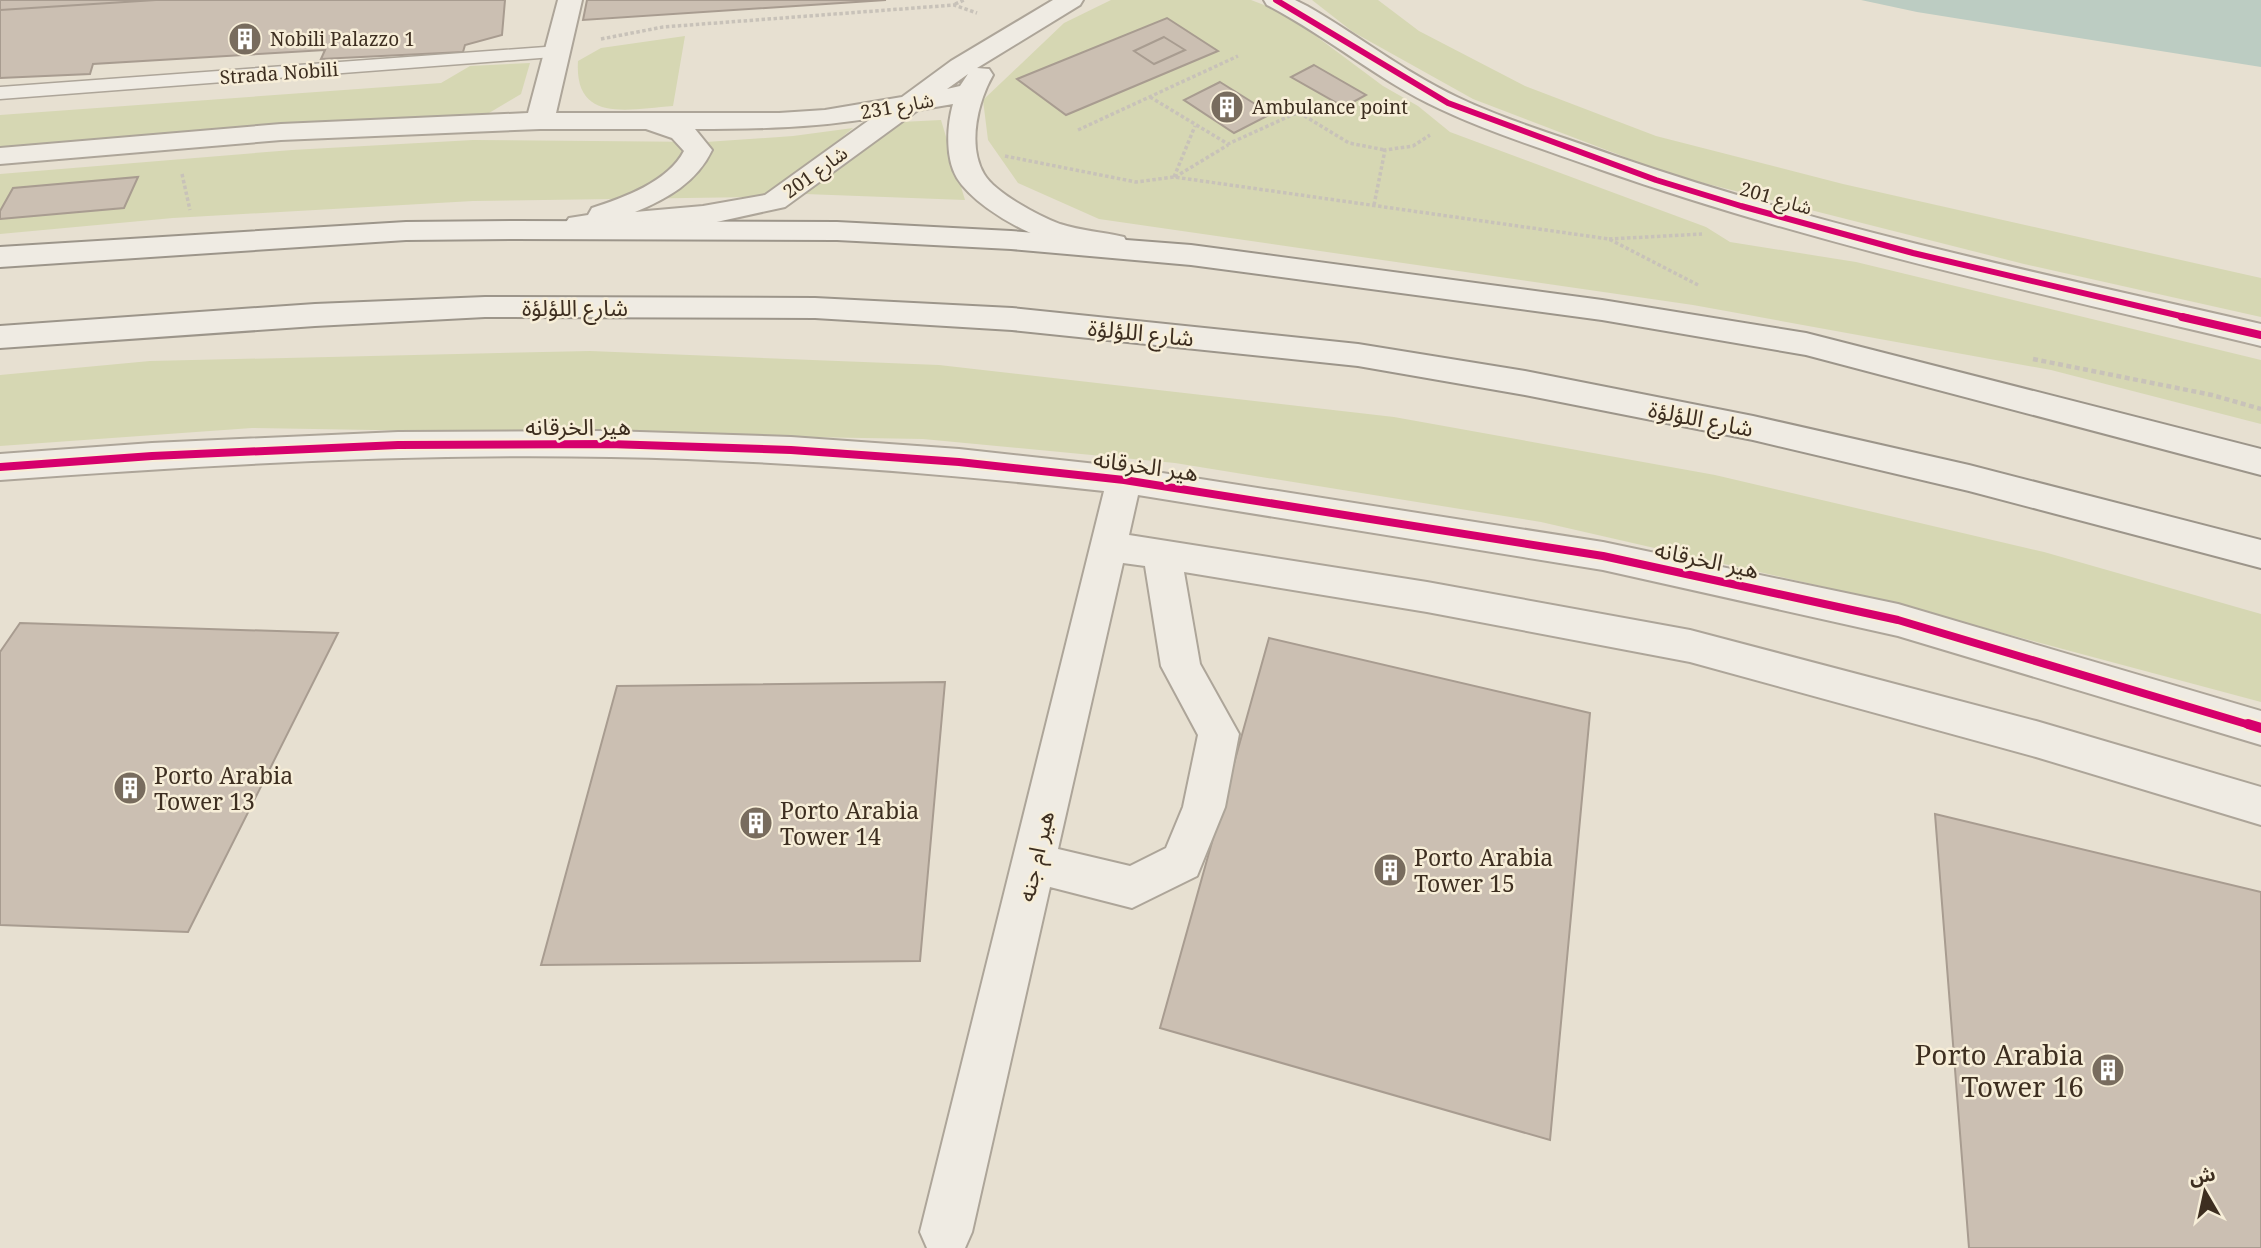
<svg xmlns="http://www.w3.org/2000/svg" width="2261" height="1248" viewBox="0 0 2261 1248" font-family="'Noto Serif','Noto Sans Arabic',serif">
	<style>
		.green { fill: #d6d7b3 }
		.water { fill: #bcccc2 }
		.building { fill: #cbbfb2; stroke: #a89c90; stroke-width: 2 }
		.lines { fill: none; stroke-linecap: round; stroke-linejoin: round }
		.service-casing { stroke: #ada599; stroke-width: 3 }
		.minor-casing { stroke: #ada599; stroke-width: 4 }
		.secondary-casing { stroke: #9c958a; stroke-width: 4 }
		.path-far1 { stroke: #c8c2b9; stroke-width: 3.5; stroke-dasharray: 3.5 2.5; stroke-linecap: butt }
		.path { stroke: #c8c2b9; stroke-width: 4.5; stroke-dasharray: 5 3.5; stroke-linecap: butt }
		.service { fill: #efebe3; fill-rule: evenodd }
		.minor { fill: #efebe3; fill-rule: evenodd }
		.secondary { fill: #efebe3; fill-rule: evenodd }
		.cycleway-far2-casing { stroke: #f7eed8; stroke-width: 10 }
		.cycleway-far1-casing { stroke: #f7eed8; stroke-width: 12 }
		.cycleway-casing { stroke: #f7eed8; stroke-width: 15 }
		.cycleway-far2 { stroke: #d6006c; stroke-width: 6 }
		.cycleway-far1 { stroke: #d6006c; stroke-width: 8 }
		.cycleway { stroke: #d6006c; stroke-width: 10 }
		.labels { text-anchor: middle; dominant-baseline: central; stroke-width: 5; stroke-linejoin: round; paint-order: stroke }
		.far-poi-label { font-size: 19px; fill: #3d2e20; stroke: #f7eed8; text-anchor: start }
		.far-street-label { font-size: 19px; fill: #3d2e20; stroke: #f7eed8 }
		.street-label { font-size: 23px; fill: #3d2e20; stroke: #f7eed8 }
		.poi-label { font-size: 23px; fill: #3d2e20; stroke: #f7eed8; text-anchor: start }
		.near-poi-label { font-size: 28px; fill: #3d2e20; stroke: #f7eed8; text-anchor: end }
	</style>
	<rect width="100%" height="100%" fill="#e7e0d1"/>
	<path class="green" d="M1111,0h140l34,13 98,73 35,20 32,26 256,95 24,15 126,20 405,98v64l-210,-54 -358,-65 -594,-86 -81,-36 -30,-43 -5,-40 81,-77z
		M1312,0h66l41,31 106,55 131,50 187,48 418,94v39l-237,-53 -352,-89 -199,-76 -120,-67z
		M685,36l-12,70c-44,3 -99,18 -95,-45l23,-13z
		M530,63l-9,31 -32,19 -16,5 -323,17 -150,14v-34l441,-32 29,-17z
		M941,120l24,80 -160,-6 96,-72z
		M853,128l-64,54 -32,15 -284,4 -300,17 -173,16v-60l292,-24 181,-10 233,2 87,-6z
		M590,351l349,14 455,52 321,58 329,77 217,62v88l-393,-105 -327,-75 -366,-59 -252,-24 -671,-11 -252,18v-71l150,-14z"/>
	<path class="water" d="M1861,0h400v67l-344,-55z"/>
	<path class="building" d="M0,0h156l-156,10z
		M156,0h349l-3,35 -37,10 -2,7 -142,7 4,-9 -232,14 -3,10 -90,4v-68z
		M587,0h299l-303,20z
		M1167,18l51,33 -152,64 -49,-36z
		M1164,37l21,13 -31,14 -20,-13z
		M1314,65l52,30 -22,12 -53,-30z
		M1220,82l51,32 -37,19 -50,-33z
		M138,177l-14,31 -124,11v-8l13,-23z
		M20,623l318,10 -150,299 -188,-7v-273z
		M1269,638l321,75 -40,427 -390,-112z
		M945,682l-25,279 -379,4 76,-279z
		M1935,814l326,78v356h-292z"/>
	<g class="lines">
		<defs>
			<path id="service" d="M559,46l7,2 3,4 -3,4 -566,43v-12z"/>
			<path id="minor" d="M558,0h24l-26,113h223l46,-3 77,-13 49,-36 102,-61h30l-3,5 -103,63 12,1 4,6c-15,26 -26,70 -9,99 11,19 55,42 76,50 21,7 43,8 64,13l4,7 -4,7c-46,12 -142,-33 -167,-73 -12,-20 -10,-53 -4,-74l-35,6 -133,97 -82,18 -124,9 -10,-2 -5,-7 5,-7 19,-3 4,-7c31,-10 76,-26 92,-57l-12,-13 -26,-9h-106l-259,11 -281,24v-16l281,-24 247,-11zM968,74l-8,12 -13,3zM872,118l-107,77 -62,11 -68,6c32,-13 62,-30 77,-62l-17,-21c60,0 117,-1 177,-11z
				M1264,0h31l12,6c51,29 97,66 150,91 50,24 106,40 158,59 211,73 429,118 646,168v22c-222,-53 -446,-101 -662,-177 -53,-19 -108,-36 -159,-60 -61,-28 -113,-73 -173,-104z
				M609,431l182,6 168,12 165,18 479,75 295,62 363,107v34l-363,-109 -295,-66 -465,-75 -9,40 298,47 263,48 346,91 225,66v38l-225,-68 -346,-95 -263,-50 -243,-40 16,92 39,70 -14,73 -28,69 -65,32 -82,-21 -78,345 -7,16h-38l-7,-16 184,-741c-164,-18 -328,-31 -493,-34 -204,-4 -408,8 -611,23v-26l152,-11 246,-11zM1123,563l22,3 16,100 37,69 -15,72 -17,41 -36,18 -72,-17z"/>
			<path id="secondary" d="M514,221l323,1 174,9 180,14 411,55 204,33 455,116v26l-455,-120 -204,-35 -411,-55 -180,-16 -174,-9 -323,-1 -108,1 -406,27v-20l406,-25z
				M485,297l330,1 197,10 346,36 167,27 228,45 216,49 292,75v28l-292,-77 -216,-51 -228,-45 -167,-29 -346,-36 -197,-12 -330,-1 -170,9 -315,22v-22l315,-22z"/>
		</defs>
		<use href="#service" class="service-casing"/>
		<use href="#minor" class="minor-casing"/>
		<use href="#secondary" class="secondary-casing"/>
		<path class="path-far1" d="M955,4l9,-4
			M601,39l62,-12 291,-22 23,8
			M1150,97l78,47 66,-30 9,1 46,28 36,7
			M1078,130l160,-74
			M1005,156l131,26 38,-5 435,62 89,46
			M182,174l8,36
			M1174,177l21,-51
			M1175,177l53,-32
			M1374,205l11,-55 28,-4 17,-11
			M1609,239l93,-5"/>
		<path class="path" d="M2033,359l179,36 49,14"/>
		<use href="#service" class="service"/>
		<use href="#minor" class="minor"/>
		<use href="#secondary" class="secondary"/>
		<defs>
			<path id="cycleway-far2" d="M1276,0l172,103 208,77 85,26 172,47 276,65"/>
			<path id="cycleway-far1" d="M2182,317l79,18
				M0,467l152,-11 246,-11 211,-1 182,6 168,12 165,18 479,76 295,64 355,106"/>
			<path id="cycleway" d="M2248,724l13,4"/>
		</defs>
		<use href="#cycleway-far2" class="cycleway-far2-casing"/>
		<use href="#cycleway-far1" class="cycleway-far1-casing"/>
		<use href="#cycleway" class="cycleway-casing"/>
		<use href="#cycleway-far2" class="cycleway-far2"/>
		<use href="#cycleway-far1" class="cycleway-far1"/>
		<use href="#cycleway" class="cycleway"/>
	</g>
	<defs>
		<symbol id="building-disc" viewBox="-11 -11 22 22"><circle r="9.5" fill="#786c5e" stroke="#f7eed8"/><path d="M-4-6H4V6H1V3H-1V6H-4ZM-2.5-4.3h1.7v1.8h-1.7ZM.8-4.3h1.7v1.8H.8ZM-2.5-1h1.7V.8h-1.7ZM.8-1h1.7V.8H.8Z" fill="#fff"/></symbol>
	</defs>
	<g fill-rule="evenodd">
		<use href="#building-disc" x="226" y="20" width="38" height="38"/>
		<use href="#building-disc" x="1208" y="88" width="38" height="38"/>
		<use href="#building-disc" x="111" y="769" width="38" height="38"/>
		<use href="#building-disc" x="737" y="804" width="38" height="38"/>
		<use href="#building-disc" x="1371" y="851" width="38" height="38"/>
		<use href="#building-disc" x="2089" y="1051" width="38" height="38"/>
	</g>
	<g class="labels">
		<g class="far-poi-label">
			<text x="270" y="39">Nobili Palazzo 1</text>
			<text x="1252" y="107">Ambulance point</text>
		</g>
		<g class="far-street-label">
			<text transform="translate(279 73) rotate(-4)">Strada Nobili</text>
			<text transform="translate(897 106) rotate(-10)">شارع 231</text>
			<text transform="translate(815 172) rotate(-36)">شارع 201</text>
			<text transform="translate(1776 198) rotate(16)">شارع 201</text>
		</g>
		<g class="street-label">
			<text x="575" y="307">شارع اللؤلؤة</text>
			<text transform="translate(1141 332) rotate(6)">شارع اللؤلؤة</text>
			<text transform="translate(1701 418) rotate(11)">شارع اللؤلؤة</text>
			<text x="578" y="426">هير الخرقانه</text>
			<text transform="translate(1146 465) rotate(8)">هير الخرقانه</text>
			<text transform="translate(1707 559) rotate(12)">هير الخرقانه</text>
			<text transform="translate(1035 856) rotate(-77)">هير ام جنه</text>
		</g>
		<g class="poi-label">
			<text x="154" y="775">Porto Arabia<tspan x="154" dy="26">Tower 13</tspan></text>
			<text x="780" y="810">Porto Arabia<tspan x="780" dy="26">Tower 14</tspan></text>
			<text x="1414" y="857">Porto Arabia<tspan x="1414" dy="26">Tower 15</tspan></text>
		</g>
		<g class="near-poi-label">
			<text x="2084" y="1054">Porto Arabia<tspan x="2084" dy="32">Tower 16</tspan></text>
		</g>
	</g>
	<g transform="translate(2205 1192) rotate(351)" stroke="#f7eed8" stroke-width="5" paint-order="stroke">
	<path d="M0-5L12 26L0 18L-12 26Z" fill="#3d2e20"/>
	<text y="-10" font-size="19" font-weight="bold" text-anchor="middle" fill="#3d2e20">ش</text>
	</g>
</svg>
